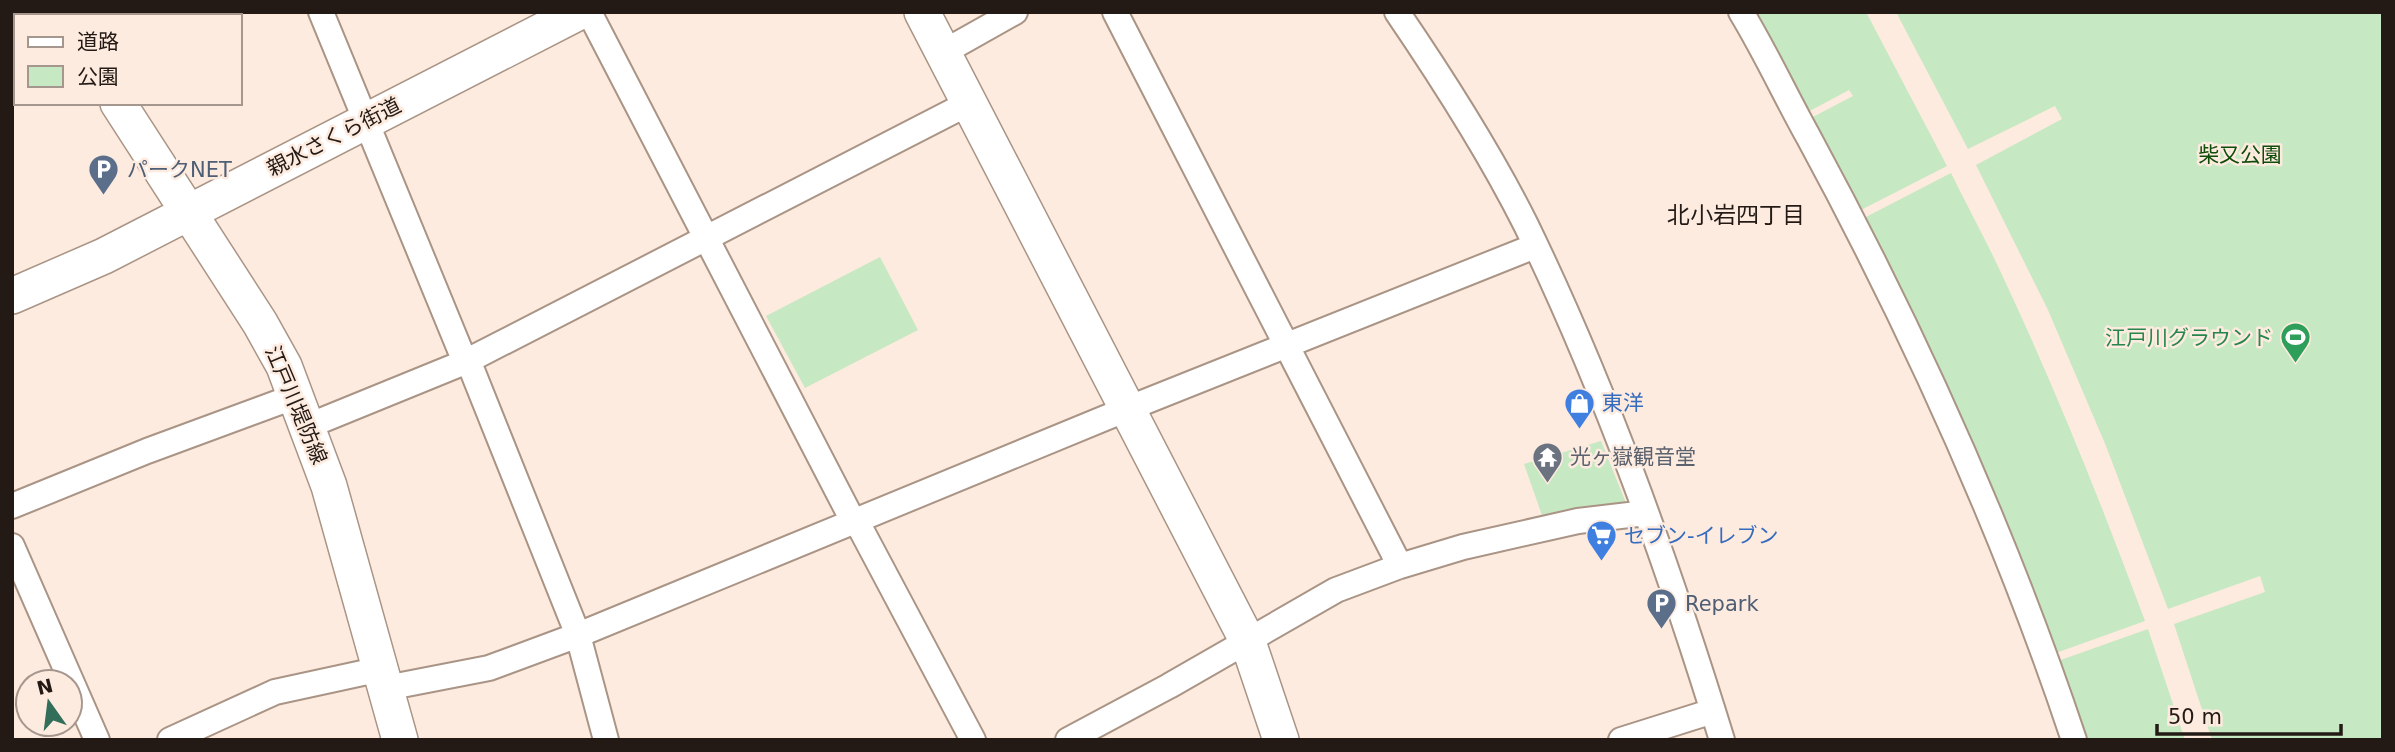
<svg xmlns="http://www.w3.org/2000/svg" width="2395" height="752" viewBox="0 0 2395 752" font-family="'DejaVu Sans','Noto Sans JP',sans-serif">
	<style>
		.green { fill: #c6e8c2 }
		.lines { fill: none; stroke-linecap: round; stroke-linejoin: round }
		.street-casing { stroke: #a99485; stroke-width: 28 }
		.secondary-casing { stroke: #a99485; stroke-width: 38 }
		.street { stroke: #fff; stroke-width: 24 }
		.secondary { stroke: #fff; stroke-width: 35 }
		.labels { text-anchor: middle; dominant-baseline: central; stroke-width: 5; stroke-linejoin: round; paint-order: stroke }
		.street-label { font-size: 21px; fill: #231a15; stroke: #feebdf }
		.park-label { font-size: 21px; fill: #0e4c0a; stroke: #feebdf }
		.service-label { font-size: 21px; fill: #4e5e75; stroke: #feebdf; text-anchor: start }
		.leisure-label { font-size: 21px; fill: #27864d; stroke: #feebdf; text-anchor: end }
		.shop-label { font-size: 21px; fill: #366cbe; stroke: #feebdf; text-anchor: start }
		.worship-label { font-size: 21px; fill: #5b616d; stroke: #feebdf; text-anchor: start }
		.neighbourhood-label { font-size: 23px; fill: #231a15; stroke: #feebdf }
	</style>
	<rect width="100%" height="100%" fill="#feebdf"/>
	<path class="green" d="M1748,12h118l81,154 -90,46 -48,-93 44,-23 -4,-6 -43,23z
		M1896,12h487v728h-171l-38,-116 91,-32 -5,-16 -92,33 -62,-163 -58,-136 -72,-145 86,-46 -7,-13 -87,43z
		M1951,173c17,35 36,69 52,104 53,113 99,228 142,344l-92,33 -193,-434z
		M880,257l38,73 -113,58 -39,-72z
		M1601,441l25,62 -82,18 -20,-57z
		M2148,629l37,111h-104l-26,-78z"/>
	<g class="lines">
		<defs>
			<path id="street" d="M321,12l144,350
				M589,12l264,509
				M1115,12l285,554
				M1397,12c47,69 92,139 129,213 80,165 142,340 196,515
				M1741,12c25,41 45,85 68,126 104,192 196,395 265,602
				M942,53l73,-41
				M468,360l110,275 28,105
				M308,426l157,-64 504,-259
				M12,506l135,-55 149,-55
				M856,520l117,220
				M12,546l85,194
				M386,688l103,-20 89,-33 549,-226 408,-163
				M170,740l105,-48 106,-23
				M1068,740l101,-54 167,-96 64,-24 63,-19 115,-26 68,-8
				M1621,740l92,-29"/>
			<path id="secondary" d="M59,12l2,4
				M922,12l326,630 33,98
				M118,103l142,220 24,43 45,120 71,254
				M12,296l92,-40 475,-244"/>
		</defs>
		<use href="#street" class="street-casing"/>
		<use href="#secondary" class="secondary-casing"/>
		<use href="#street" class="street"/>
		<use href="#secondary" class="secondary"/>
	</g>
	<defs>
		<symbol id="parking-pin" viewBox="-11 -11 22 30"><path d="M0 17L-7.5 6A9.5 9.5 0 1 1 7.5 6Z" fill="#5c6f8a" stroke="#feebdf"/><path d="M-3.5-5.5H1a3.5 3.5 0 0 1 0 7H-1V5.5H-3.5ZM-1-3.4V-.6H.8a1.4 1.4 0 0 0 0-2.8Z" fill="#fff"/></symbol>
		<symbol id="stadium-pin" viewBox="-11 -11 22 30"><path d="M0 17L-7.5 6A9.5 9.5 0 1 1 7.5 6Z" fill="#2e9e5b" stroke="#feebdf"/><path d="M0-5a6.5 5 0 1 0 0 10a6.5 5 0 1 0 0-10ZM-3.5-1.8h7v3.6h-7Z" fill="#fff"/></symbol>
		<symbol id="shop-pin" viewBox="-11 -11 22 30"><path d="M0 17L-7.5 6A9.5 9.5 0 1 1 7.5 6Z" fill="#3f7fe0" stroke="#feebdf"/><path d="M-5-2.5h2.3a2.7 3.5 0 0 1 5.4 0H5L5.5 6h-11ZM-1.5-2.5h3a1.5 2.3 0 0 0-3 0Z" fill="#fff"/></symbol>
		<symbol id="temple-pin" viewBox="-11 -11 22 30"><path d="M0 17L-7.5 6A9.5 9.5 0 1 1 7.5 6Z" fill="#6b7280" stroke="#feebdf"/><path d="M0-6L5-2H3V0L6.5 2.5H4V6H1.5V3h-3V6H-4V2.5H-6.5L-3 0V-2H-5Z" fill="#fff"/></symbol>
		<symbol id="supermarket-pin" viewBox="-11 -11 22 30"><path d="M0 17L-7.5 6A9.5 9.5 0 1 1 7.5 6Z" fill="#3f7fe0" stroke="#feebdf"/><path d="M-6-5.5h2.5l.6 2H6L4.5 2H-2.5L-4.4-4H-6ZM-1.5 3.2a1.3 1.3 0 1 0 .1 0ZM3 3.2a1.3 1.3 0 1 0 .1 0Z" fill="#fff"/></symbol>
	</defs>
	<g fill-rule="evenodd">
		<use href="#parking-pin" x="86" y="152" width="35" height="47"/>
		<use href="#stadium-pin" x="2278" y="320" width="35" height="47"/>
		<use href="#shop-pin" x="1562" y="386" width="35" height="47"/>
		<use href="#temple-pin" x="1530" y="440" width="35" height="47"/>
		<use href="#supermarket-pin" x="1584" y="518" width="35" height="47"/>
		<use href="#parking-pin" x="1644" y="586" width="35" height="47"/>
	</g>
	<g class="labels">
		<g class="street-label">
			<text transform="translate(334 137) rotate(-27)">親水さくら街道</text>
			<text transform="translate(296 405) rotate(67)">江戸川堤防線</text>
		</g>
		<g class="park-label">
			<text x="2240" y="155">柴又公園</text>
		</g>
		<g class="service-label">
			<text x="127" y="170">パークNET</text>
			<text x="1685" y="604">Repark</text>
		</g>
		<g class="leisure-label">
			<text x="2273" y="338">江戸川グラウンド</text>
		</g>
		<g class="shop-label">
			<text x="1602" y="403">東洋</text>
			<text x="1624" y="536">セブン-イレブン</text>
		</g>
		<g class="worship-label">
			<text x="1570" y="457">光ヶ嶽観音堂</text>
		</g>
		<g class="neighbourhood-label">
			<text x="1736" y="215">北小岩四丁目</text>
		</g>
	</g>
	<rect width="2395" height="752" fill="none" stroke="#231a15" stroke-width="28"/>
	<rect x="14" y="14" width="228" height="91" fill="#feebdf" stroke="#a6978e" stroke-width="2"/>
	<rect x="28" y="37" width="35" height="10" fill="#ffffff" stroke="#a6978e" stroke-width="2"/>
	<text x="77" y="49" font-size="21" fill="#231a15">道路</text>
	<rect x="28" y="66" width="35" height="21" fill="#c6e8c2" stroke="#a6978e" stroke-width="2"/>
	<text x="77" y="84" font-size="21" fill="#231a15">公園</text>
	<g transform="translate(49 703) rotate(346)"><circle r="33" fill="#feebdf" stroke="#a6978e" stroke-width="2"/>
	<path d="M0-5L12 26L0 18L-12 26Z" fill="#326e59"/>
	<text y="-10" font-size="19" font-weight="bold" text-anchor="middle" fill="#231a15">N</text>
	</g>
	<path d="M2157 724v10h184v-10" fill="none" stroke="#231a15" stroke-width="3.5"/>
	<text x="2168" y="724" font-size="21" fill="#231a15" stroke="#feebdf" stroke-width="5" paint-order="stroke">50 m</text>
</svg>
